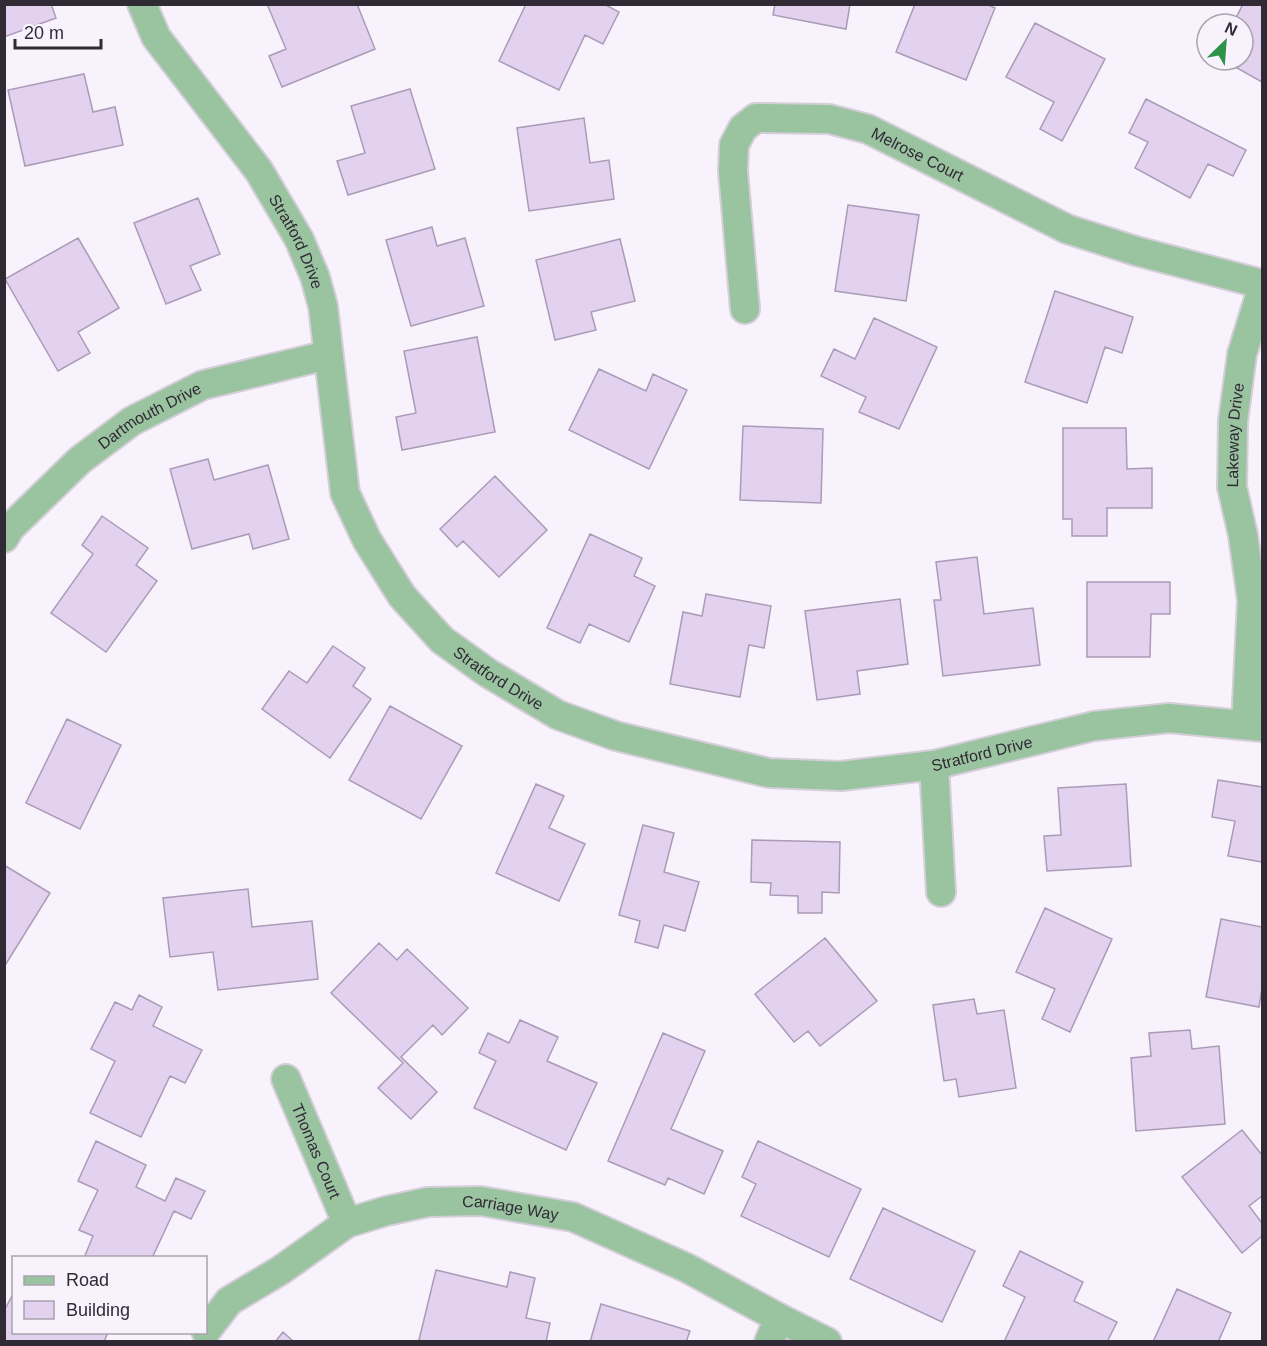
<svg xmlns="http://www.w3.org/2000/svg" width="1267" height="1346" viewBox="0 0 1267 1346" font-family="Arial,sans-serif">
	<style>
		.building { fill: #e2d2ef; stroke: #aa9bb6; stroke-width: 1.5 }
		.lines { fill: none; stroke-linecap: round; stroke-linejoin: round }
		.minor-casing { stroke: #d4ced9; stroke-width: 32 }
		.minor { stroke: #9ac3a0; stroke-width: 28 }
		.labels { text-anchor: middle; dominant-baseline: central; stroke-width: 5; stroke-linejoin: round; paint-order: stroke }
		.street-label { font-size: 16px; fill: #302a35; stroke: #f8f2fd }
	</style>
	<rect width="100%" height="100%" fill="#f8f2fd"/>
	<path class="building" d="M4,4h47l5,14 -52,19z
		M267,4h90l18,45 -93,38 -13,-31 17,-7z
		M526,4h78l15,8 -16,32 -18,-9 -26,55 -60,-29z
		M775,4h75l-4,25 -73,-14z
		M915,4h71l9,4 -29,72 -70,-28z
		M1243,4h19v78l-34,-19 2,-3h13v-24l5,-10 -13,-6z
		M1035,23l70,36 -43,82 -22,-12 14,-27 -48,-25z
		M84,74l9,38 22,-5 8,38 -98,21 -17,-76z
		M410,89l25,80 -87,26 -11,-34 28,-8 -14,-47z
		M1146,99l100,51 -13,26 -25,-12 -18,34 -55,-30 13,-26 -19,-9z
		M584,118l6,45 19,-3 5,39 -85,12 -12,-83z
		M198,198l22,56 -30,12 11,24 -35,14 -32,-81z
		M848,205l71,10 -13,86 -71,-10z
		M432,227l5,19 28,-8 19,68 -73,20 -25,-86z
		M78,238l41,70 -41,24 12,21 -32,18 -53,-92z
		M620,239l15,62 -44,11 5,18 -41,10 -19,-80z
		M1055,291l78,26 -11,36 -17,-6 -18,56 -62,-21z
		M874,318l63,29 -38,82 -40,-17 7,-15 -45,-21 13,-27 21,10z
		M477,337l18,95 -93,18 -6,-33 20,-4 -12,-62z
		M599,369l47,22 7,-17 34,16 -38,79 -80,-39z
		M743,426l80,3 -2,74 -81,-3z
		M1063,428h63l1,41 25,-1v40h-45v28h-35v-17h-9z
		M208,459l6,21 54,-15 21,74 -36,10 -4,-15 -57,15 -22,-80z
		M495,476l52,54 -48,47 -36,-36 -6,6 -17,-18z
		M102,516l46,32 -12,17 21,16 -51,71 -55,-39 42,-59 -11,-9z
		M590,534l52,24 -8,18 21,10 -26,56 -40,-18 -9,19 -33,-15z
		M977,557l7,57 49,-6 7,57 -97,11 -9,-76h7l-5,-38z
		M1087,582h83v32h-19l-1,43h-63z
		M706,594l65,12 -7,42 -15,-3 -9,52 -70,-13 13,-72 19,4z
		M900,599l8,65 -51,7 3,23 -43,6 -12,-89z
		M333,646l32,22 -12,18 18,13 -41,59 -68,-49 27,-38 18,12z
		M390,706l72,40 -41,73 -72,-39z
		M67,719l54,26 -41,84 -54,-26z
		M1218,780l44,7v75l-34,-6 7,-35 -23,-4z
		M536,784l28,12 -15,32 36,16 -26,57 -63,-28z
		M1126,784l5,82 -84,5 -3,-35 17,-1 -3,-47z
		M643,825l31,8 -10,39 35,10 -14,49 -21,-6 -6,23 -23,-6 5,-21 -21,-6z
		M752,840l88,2 -1,51 -17,-1v21h-24v-17l-28,-1 1,-12 -20,-1z
		M4,865l46,28 -46,74z
		M248,889l4,38 60,-6 6,58 -100,11 -5,-38 -43,5 -7,-59z
		M1045,908l67,31 -42,93 -28,-13 13,-30 -39,-17z
		M1221,919l41,8v61l-3,19 -53,-10z
		M825,938l52,63 -57,45 -12,-15 -14,11 -39,-48z
		M379,943l18,17 10,-11 61,59 -26,27 -9,-10 -32,32 36,35 -26,27 -33,-31 25,-25 -72,-70z
		M139,995l23,12 -9,19 49,24 -17,33 -15,-7 -29,61 -51,-24 25,-52 -24,-12 24,-47 17,8z
		M974,999l3,15 27,-4 12,78 -57,9 -3,-18 -12,2 -11,-76z
		M520,1020l38,17 -11,24 50,22 -31,67 -92,-42 22,-47 -17,-8 9,-20 21,10z
		M1190,1030l2,19 27,-3 6,78 -89,7 -5,-73 20,-2 -2,-23z
		M663,1033l42,18 -34,78 52,22 -19,43 -36,-16 -3,7 -57,-24z
		M1242,1130l20,25v41l-13,10 13,17v13l-20,17 -60,-76z
		M96,1141l50,24 -10,22 29,14 11,-23 29,13 -14,28 -17,-8 -22,47h-68l9,-22 -14,-6 19,-40 -20,-9z
		M758,1141l103,48 -32,68 -88,-41 15,-32 -14,-7z
		M883,1208l92,43 -33,71 -92,-43z
		M1020,1251l63,31 -9,19 43,21 -10,20h-103l21,-45 -22,-11z
		M436,1270l71,17 3,-15 25,6 -9,40 24,5 -4,19h-119l-8,-2z
		M1177,1289l54,24 -13,29h-65z
		M14,1292v40h94l-4,10h-100v-31z
		M601,1304l89,27 -4,11h-96z
		M283,1332l11,10h-19z"/>
	<g class="lines">
		<defs>
			<g id="minor">
				<path id="s1" d="M142,4l14,33 103,134 40,68 16,38 8,29 22,187 22,47 35,56 40,44 46,33 70,42 58,21 153,37 72,3 93,-11 160,-39 75,-8 93,9"/>
				<path id="s2" d="M745,309l-12,-138 1,-26 9,-17 13,-10 73,1 39,10 199,100 69,22 126,33"/>
				<path id="s3" d="M4,538l6,-10 70,-68 52,-39 71,-36 125,-30"/>
				<path id="s4" d="M1246,725l6,-125 -9,-65 -11,-48 1,-66 9,-67 20,-65"/>
				<path d="M934,765l7,127"/>
				<path id="s5" d="M286,1079l61,144"/>
				<path id="s6" d="M206,1331l23,-30 52,-31 66,-47 39,-12 42,-9 53,-1 92,16 114,51 92,50 48,24"/>
				<path d="M769,1342l10,-24"/>
			</g>
		</defs>
		<use href="#minor" class="minor-casing"/>
		<use href="#minor" class="minor"/>
	</g>
	<g class="labels">
		<g class="street-label">
			<text stroke="none"><textPath href="#s2" startOffset="369">Melrose Court</textPath></text>
			<text stroke="none"><textPath href="#s1" startOffset="285">Stratford Drive</textPath></text>
			<text stroke="none"><textPath href="#s3" startOffset="192">Dartmouth Drive</textPath></text>
			<text stroke="none"><textPath href="#s4" startOffset="292">Lakeway Drive</textPath></text>
			<text stroke="none"><textPath href="#s1" startOffset="789">Stratford Drive</textPath></text>
			<text stroke="none"><textPath href="#s1" startOffset="1293">Stratford Drive</textPath></text>
			<text stroke="none"><textPath href="#s5" startOffset="78">Thomas Court</textPath></text>
			<text stroke="none"><textPath href="#s6" startOffset="346">Carriage Way</textPath></text>
		</g>
	</g>
	<rect width="1267" height="1346" fill="none" stroke="#302a35" stroke-width="12"/>
	<rect x="12" y="1256" width="195" height="78" fill="#f8f2fd" stroke="#a8a2ad" stroke-width="1.5"/>
	<rect x="24" y="1276" width="30" height="9" fill="#9ac3a0" stroke="#a8a2ad" stroke-width="1.5"/>
	<text x="66" y="1286" font-size="18" fill="#302a35">Road</text>
	<rect x="24" y="1301" width="30" height="18" fill="#e2d2ef" stroke="#a8a2ad" stroke-width="1.5"/>
	<text x="66" y="1316" font-size="18" fill="#302a35">Building</text>
	<g transform="translate(1225 42) rotate(25)"><circle r="28" fill="#f8f2fd" stroke="#a8a2ad" stroke-width="1.5"/>
	<path d="M0-4.5L10 22L0 15L-10 22Z" fill="#2d9349"/>
	<text y="-9" font-size="16" font-weight="bold" text-anchor="middle" fill="#302a35">N</text>
	</g>
	<path d="M15 39v9h86v-9" fill="none" stroke="#302a35" stroke-width="3"/>
	<text x="24" y="39" font-size="18" fill="#302a35" stroke="#f8f2fd" stroke-width="4.5" paint-order="stroke">20 m</text>
</svg>
